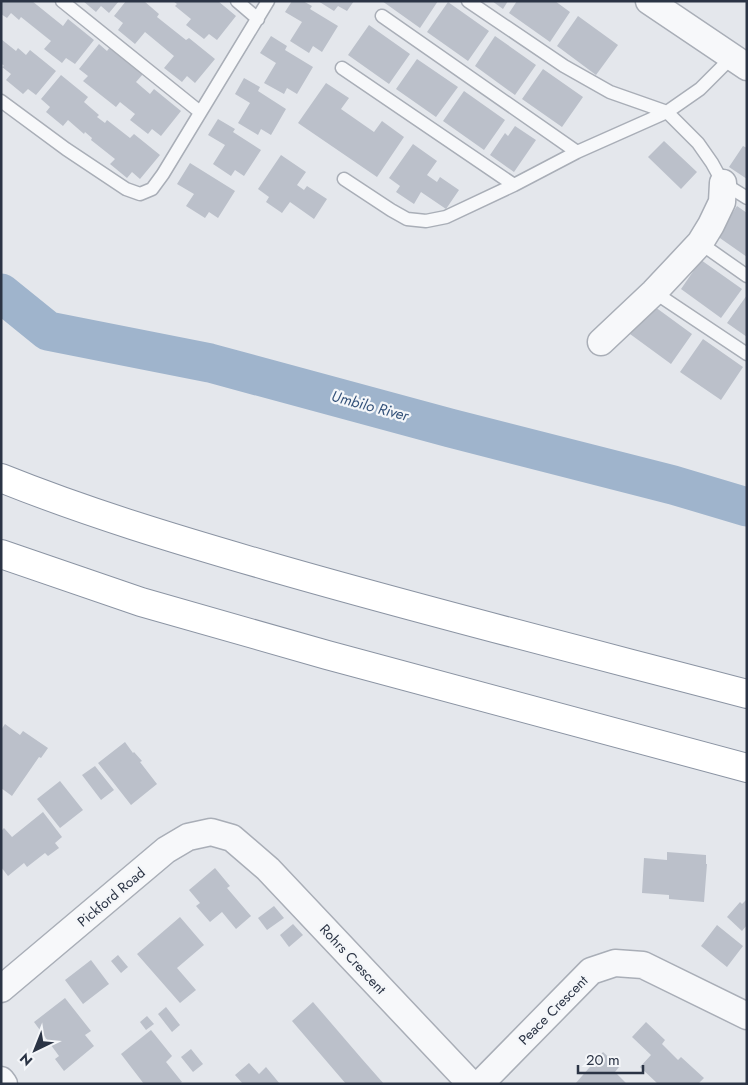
<svg xmlns="http://www.w3.org/2000/svg" width="748" height="1085" viewBox="0 0 748 1085" font-family="Jost,sans-serif">
	<style>
		.lines { fill: none; stroke-linecap: round; stroke-linejoin: round }
		.river { stroke: #9fb4cc; stroke-width: 39 }
		.building { fill: #bbc0ca }
		.lane-casing { stroke: #a9aeb7; stroke-width: 15 }
		.street-casing { stroke: #a9aeb7; stroke-width: 29 }
		.highway-casing { stroke: #8b94a3; stroke-width: 30 }
		.lane { stroke: #f7f8fa; stroke-width: 12 }
		.street { stroke: #f7f8fa; stroke-width: 26 }
		.highway { stroke: #fff; stroke-width: 28 }
		.labels { text-anchor: middle; dominant-baseline: central; stroke-width: 4.5; stroke-linejoin: round; paint-order: stroke }
		.street-label { font-size: 14px; fill: #2b3445; stroke: #f4f6f9 }
		.water-label { font-size: 15px; font-style: italic; fill: #34527a; stroke: #f4f6f9 }
	</style>
	<rect width="100%" height="100%" fill="#e4e7ec"/>
	<g class="lines">
		<path class="river" d="M1,293l47,38 162,32 240,65 223,57 74,22"/>
	</g>
	<path class="building" d="M1,1h31l31,25 5,-7 26,21 -19,24 -9,-6 -4,5 -18,-14 7,-8 -30,-24 -2,3 -8,-7 -4,5 -6,-4z
		M83,1h36l-10,12 -8,-7 -5,6z
		M126,1h18l15,13 -2,3 29,23 3,-2 26,21 -20,24 -8,-7 -5,6 -18,-14 10,-12 -29,-24 -10,12 -17,-14 5,-7 -9,-7z
		M173,1h45l18,15 -19,24 -8,-6 -5,5 -18,-14 5,-6 -16,-13 2,-2z
		M292,1h11l9,5 -2,3 28,17 -16,26 -9,-6 -4,7 -19,-12 12,-19 -17,-10z
		M318,1h36l-7,10 -9,-5 -4,5z
		M382,1h56l-18,27z
		M492,1h16l-5,8z
		M517,1h38l15,11 -20,30 -41,-29z
		M448,2l41,29 -21,30 -41,-29z
		M578,16l40,29 -22,30 -39,-29z
		M369,25l41,29 -21,30 -41,-29z
		M271,36l16,10 -2,4 28,17 -16,27 -10,-6 -3,6 -20,-11 12,-20 -16,-10z
		M495,36l41,29 -21,30 -40,-29z
		M1,39l15,12 2,-3 8,7 4,-5 26,21 -20,24 -8,-6 -5,5 -17,-14 5,-6 -9,-7 2,-1 -3,-3z
		M99,44l8,7 3,-4 33,27 -7,8 14,12 4,-5 27,22 -20,25 -9,-7 -4,5 -18,-14 5,-6 -15,-12 -4,5 -33,-26 5,-5 -9,-7z
		M417,59l41,28 -22,30 -40,-28z
		M543,69l40,28 -21,30 -40,-28z
		M61,75l27,22 -4,5 15,13 -2,2 8,6 2,-3 23,18 4,-4 26,21 -20,24 -8,-7 -5,6 -17,-14 5,-5 -24,-19 1,-2 -7,-6 -1,2 -16,-14 -5,6 -17,-14 4,-5 -9,-8z
		M244,78l16,9 -2,4 28,18 -15,26 -10,-6 -3,6 -20,-12 12,-20 -15,-9z
		M326,83l23,15 -8,11 33,23 8,-11 22,16 -27,40 -79,-54z
		M464,91l41,29 -21,30 -41,-29z
		M218,119l17,10 -2,3 28,18 -17,26 -9,-6 -4,6 -18,-12 12,-19 -17,-10z
		M515,126l21,14 -22,32 -24,-17 15,-22 3,3z
		M664,141l33,31 -16,17 -33,-32z
		M413,144l24,17 -10,14 10,7 3,-5 19,13 -13,19 -25,-17 -7,12 -18,-12 4,-6 -11,-8z
		M743,146l4,2v31l-18,-12z
		M281,155l25,17 -9,13 7,5 3,-4 20,13 -13,20 -24,-17 -8,11 -16,-11 3,-5 -11,-8z
		M190,163l45,28 -17,27 -9,-6 -4,6 -19,-12 8,-12 -17,-10z
		M737,206l10,7v44l-30,-21z
		M701,260l41,29 -21,29 -40,-29z
		M747,295v42l-20,-14z
		M651,304l41,30 -21,30 -41,-30z
		M703,339l40,28 -22,33 -41,-28z
		M5,724l15,11 3,-4 25,17 -7,10 -2,-1 -27,39 -11,-8v-58z
		M125,742l8,11 1,-1 8,9 -2,1 17,22 -26,21 -33,-42z
		M95,766l19,24 -13,10 -19,-25z
		M60,781l23,29 -23,18 -23,-29z
		M43,812l19,25 -7,6 4,5 -11,8 -3,-3 -18,14 -3,-4 -16,13 -7,-9v-36l3,-3 8,9z
		M667,852l39,3v9h1l-3,38 -35,-3v-4l-27,-2 2,-35 23,2z
		M215,868l15,18 -3,2 24,28 -15,13 -14,-17 -12,10 -14,-16 4,-3 -11,-13z
		M747,899v26l-5,6 -15,-14 13,-15 2,2z
		M274,906l10,12 -17,12 -9,-12z
		M180,917l24,28 -27,23 19,22 -16,13 -43,-49z
		M293,924l10,11 -14,12 -9,-12z
		M717,925l26,21 -16,21 -26,-21z
		M118,955l10,12 -7,6 -10,-12z
		M91,960l18,24 -26,20 -18,-24z
		M65,998l26,33 -6,4 9,11 -30,25 -9,-12 4,-3 -25,-34z
		M313,1002l49,57 22,25h-38l-54,-63z
		M166,1007l14,18 -8,7 -14,-18z
		M147,1016l7,8 -8,6 -6,-8z
		M646,1022l19,18 -3,4 16,16 3,-3 23,21 -6,6h-40l-18,-17 11,-12 -19,-18z
		M151,1030l21,26 -6,6 16,20 -3,2h-35l-23,-30z
		M191,1049l12,15 -10,8 -12,-15z
		M603,1052l16,15 -4,5 12,12h-52z
		M249,1063l10,11 7,-7 14,17h-37l-8,-9z"/>
	<g class="lines">
		<defs>
			<path id="lane" d="M62,1l138,111
				M237,1l21,18
				M468,1l96,65 46,26 57,20 31,31 14,20 11,20 24,15
				M382,16l195,136
				M342,68l172,117
				M1,101l65,48 60,40 14,5 12,-5 11,-15 105,-173
				M344,179l47,31 16,9 19,2 20,-4 68,-32 63,-33 90,-40 33,-23 32,-32
				M700,243l47,33
				M654,292l93,62"/>
			<path id="street" d="M649,1l98,66
				M601,342l53,-50 46,-49 11,-18 11,-23 1,-19
				M1,989l165,-139 22,-13 23,-5 21,6 36,31 203,215
				M1,1080l3,4
				M480,1084l111,-113 24,-8 28,2 104,51"/>
			<path id="highway" d="M1,478c87,35 177,62 267,88 159,46 319,86 479,128
				M1,554l140,48 186,53 420,113"/>
		</defs>
		<use href="#lane" class="lane-casing"/>
		<use href="#street" class="street-casing"/>
		<use href="#highway" class="highway-casing"/>
		<use href="#lane" class="lane"/>
		<use href="#street" class="street"/>
		<use href="#highway" class="highway"/>
	</g>
	<g class="labels">
		<g class="street-label">
			<text transform="translate(111 897) rotate(-40)">Pickford Road</text>
			<text transform="translate(353 959) rotate(47)">Rohrs Crescent</text>
			<text transform="translate(553 1010) rotate(-45)">Peace Crescent</text>
		</g>
		<g class="water-label">
			<text transform="translate(370 406) rotate(15)">Umbilo River</text>
		</g>
	</g>
	<rect width="748" height="1085" fill="none" stroke="#2b3445" stroke-width="5"/>
	<g transform="translate(35 1050) rotate(223)" stroke="#f4f6f9" stroke-width="4" paint-order="stroke">
	<path d="M0-4L9 19L0 12L-9 19Z" fill="#2b3445"/>
	<text y="-8" font-size="14" font-weight="bold" text-anchor="middle" fill="#2b3445">N</text>
	</g>
	<path d="M578 1065v8h65v-8" fill="none" stroke="#2b3445" stroke-width="2.5"/>
	<text x="586" y="1065" font-size="15" fill="#2b3445" stroke="#f4f6f9" stroke-width="4" paint-order="stroke">20 m</text>
</svg>
